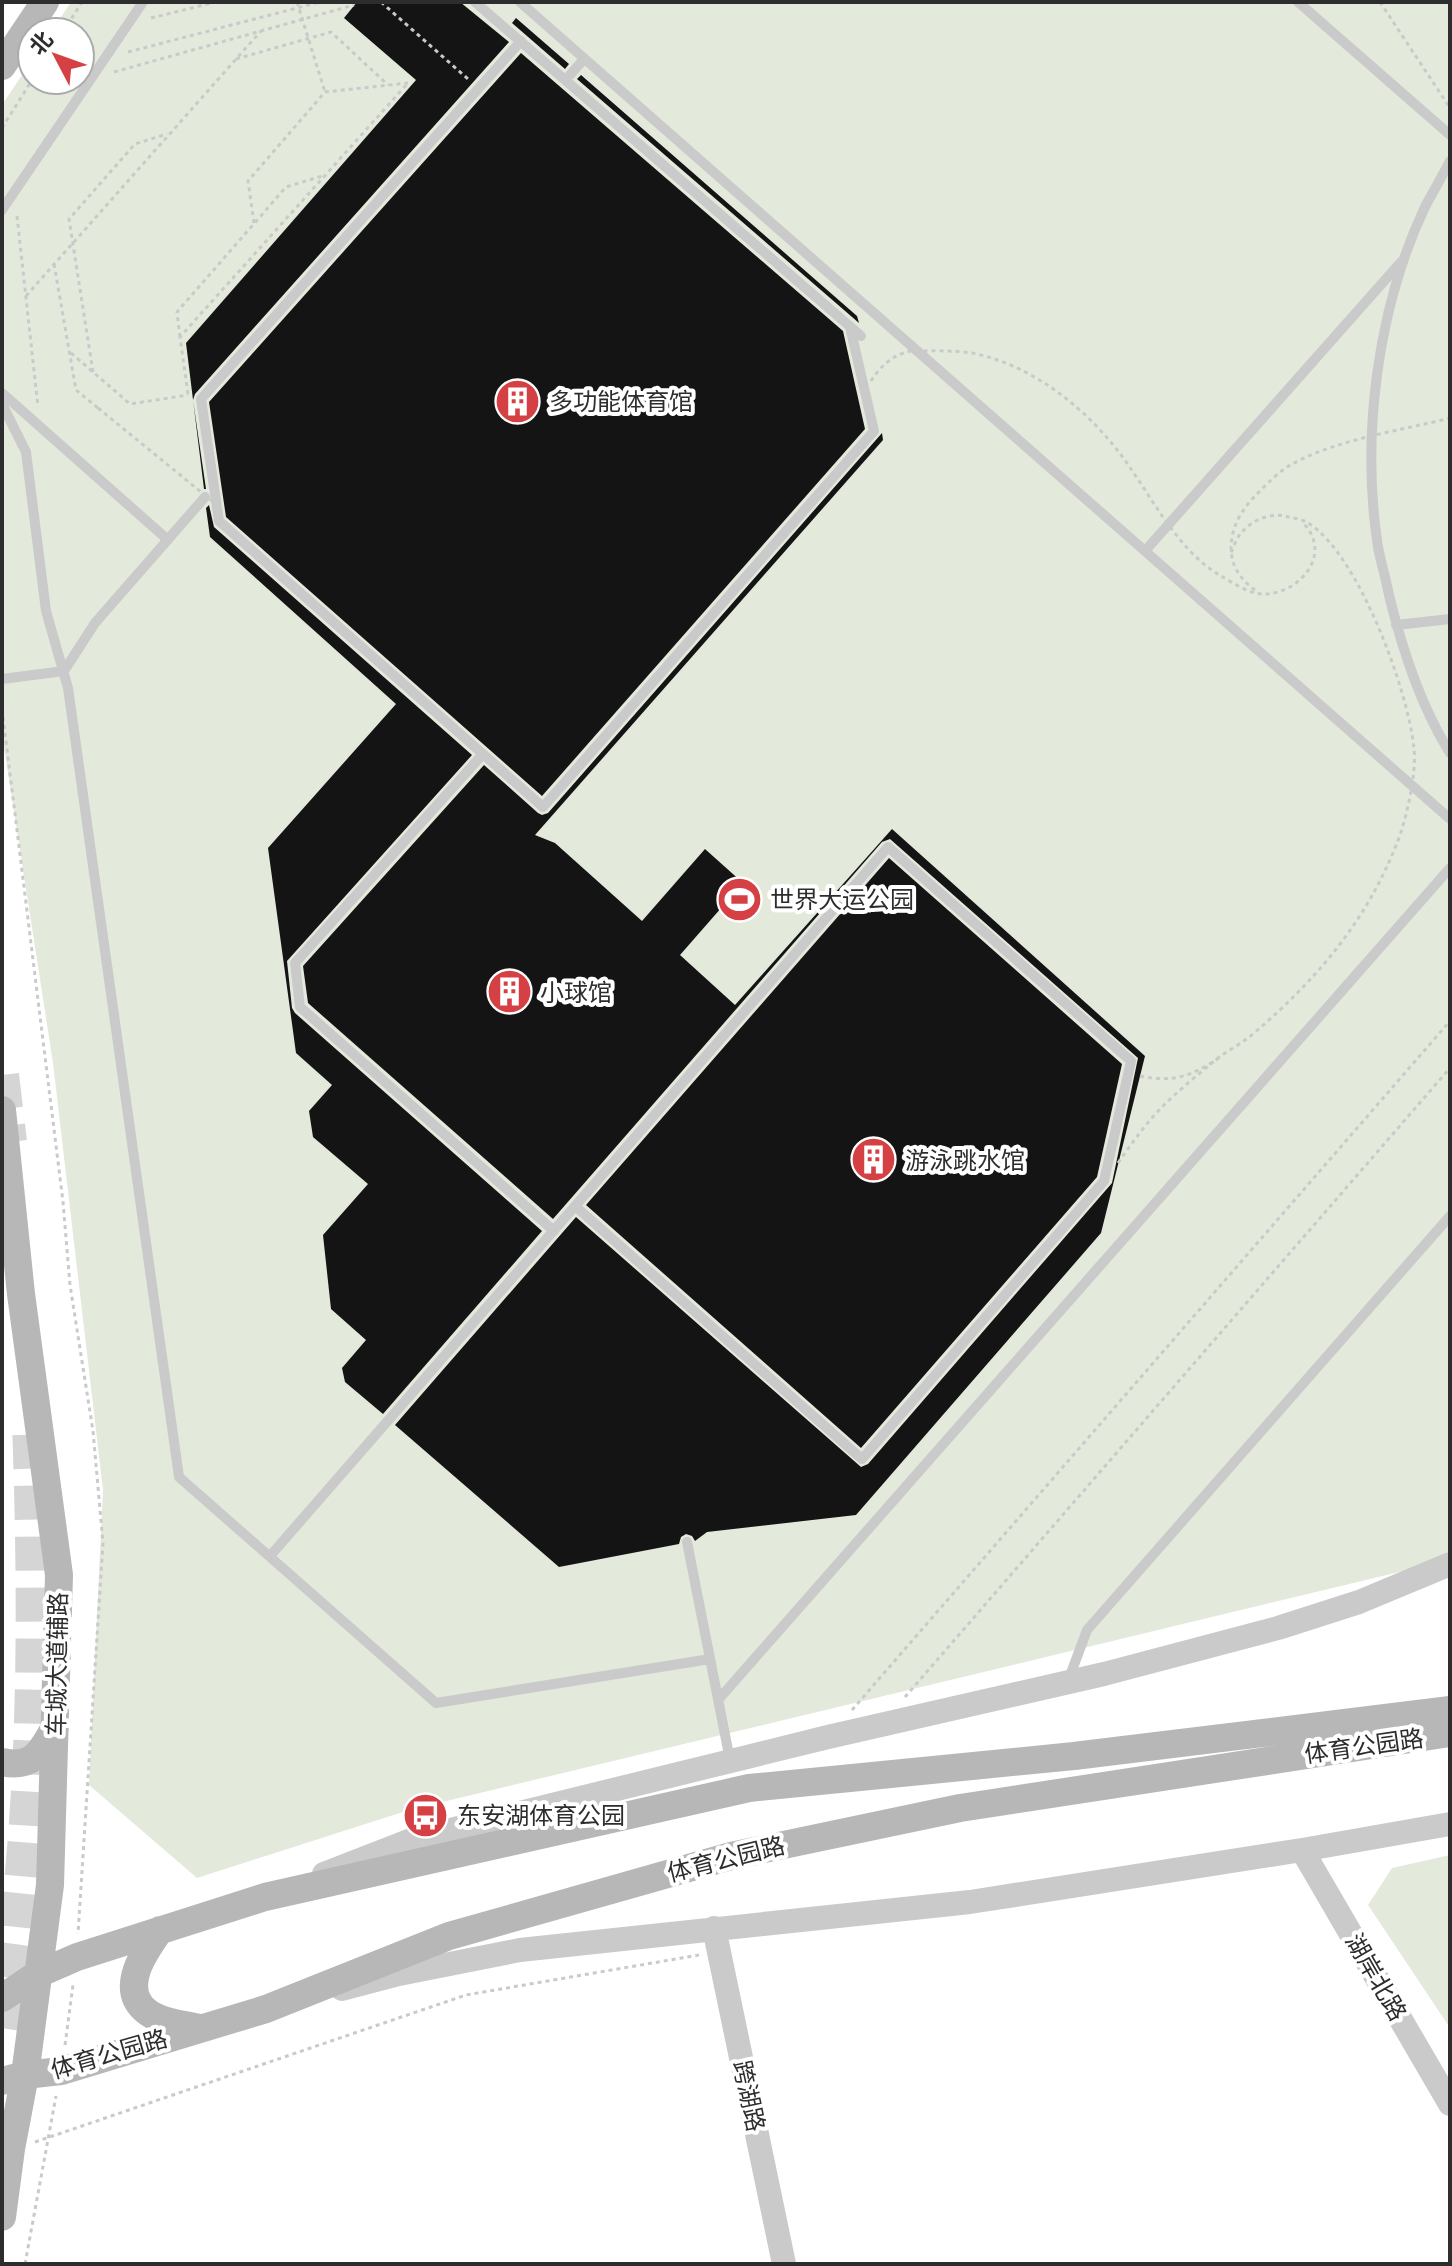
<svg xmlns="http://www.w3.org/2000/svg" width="1452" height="2266" viewBox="0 0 1452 2266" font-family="Montserrat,'Noto Sans SC',sans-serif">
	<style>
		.green { fill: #e3eadc }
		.building { fill: #141414 }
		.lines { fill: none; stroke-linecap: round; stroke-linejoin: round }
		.trunk-tunnel { stroke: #d5d5d5; stroke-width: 34; stroke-dasharray: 34 17; stroke-linecap: butt }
		.path { stroke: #cacaca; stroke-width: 3; stroke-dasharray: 4 4; stroke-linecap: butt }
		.service { stroke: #cacaca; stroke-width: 10 }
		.tertiary { stroke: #cacaca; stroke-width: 24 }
		.secondary { stroke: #b7b7b7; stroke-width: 28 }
		.path-bridge { stroke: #cacaca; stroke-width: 3; stroke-dasharray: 4 4; stroke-linecap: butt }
		.labels { text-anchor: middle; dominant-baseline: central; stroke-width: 8; stroke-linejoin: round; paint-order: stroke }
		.poi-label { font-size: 24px; fill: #2d2d2d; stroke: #fff; text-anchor: start }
		.street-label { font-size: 24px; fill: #2d2d2d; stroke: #fff }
	</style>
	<rect width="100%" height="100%" fill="#fff"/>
	<path class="green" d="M71,2h1379v1549l-34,17 -1007,242 -212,68 -108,-93 14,-295 -50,-427 -51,-329v-629l30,-45v20h48v-48h-29z
		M1450,1855v173l-82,-123 24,-37z"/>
	<path class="building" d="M357,2h103l49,40 -314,352 -2,6 13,89h-2l-18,-146 230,-263 -72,-62z
		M516,18l53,46 -4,5 -53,-46z
		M521,53l322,278 22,98 -323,367 -316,-279 -17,-115z
		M581,75l276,241 2,7 -282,-244z
		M882,433l1,7 -348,395 20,8 87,78 63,-72 38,34 -63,72 55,50 157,-176 253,227 -44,177 -245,282 -149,17 -12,9 -3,-5 -6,-2 -5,3 -2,7 -120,23 -164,-142 181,-208 285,250 7,-3 244,-281 26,-125 -248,-219 -8,3 -329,377 -245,-216 -5,-37 181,-201 54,48 4,2 6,-2z
		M209,505l5,22 258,228 -185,206 5,47 3,5 247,218 -159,183 -38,-32 -3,-14 24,-28 -35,-31 -8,-74 45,-51 -55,-47 -4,-26 23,-26 -36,-32 -28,-205 128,-144 -186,-167 -4,-29z
		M889,858l233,206 -25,113 -236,271 -275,-243z"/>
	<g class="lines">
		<path class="trunk-tunnel" d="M2,1075l8,67
			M2,2028c34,-200 34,-404 27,-606"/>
		<path class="path" d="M297,2l28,90
			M381,2l87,77
			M1380,2l70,106
			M151,18l65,-16
			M63,32l19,-30
			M128,52l192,-50
			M236,59l95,-27 57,53
			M114,72l240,-67
			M2,128l30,-48
			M17,216l21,191
			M254,223l-6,-42 77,-89 83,-9
			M54,264l22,126 22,18
			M26,296l235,-265
			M180,337l-3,-25 109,-125 36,-11
			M71,353l59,51 58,-9
			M93,372l-24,-153 66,-75 32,-10
			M188,394l-8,-57 228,-254
			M2,709l61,493 7,83 23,146 10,112 -25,391
			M1140,1076c34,7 51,0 79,-18
			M905,1697l545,-629
			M852,1710l598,-689
			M65,2045l8,-60
			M35,2142l431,-147 233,-40
			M25,2264l31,-168"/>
		<path class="service" d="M475,2l386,334
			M520,2l930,817
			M1298,2l152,133
			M521,41l-320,358 18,122 324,286 331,-376 -24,-104
			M570,75l14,-16
			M1450,161c-8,16 -18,32 -26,48 -47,101 -63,229 -46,338 3,16 8,32 11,48 13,54 31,110 61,158
			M2,210l141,-208
			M2,393l166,147
			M2,404l24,48 20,159 22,77 111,789 257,226 274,-44
			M1145,551l256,-289
			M1396,625l54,-6
			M2,679l62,-8 31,-48 110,-126
			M483,754l-188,209 5,44 254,224
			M687,1542l43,218
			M270,1556l618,-709 243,214 -27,120 -242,278 -287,-253
			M1068,1681l19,-51 363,-414
			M718,1700l732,-832"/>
		<path class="tertiary" d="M1302,1850l148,254
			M324,1874l90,-35 414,-102 276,-63 174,-46 81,-26 91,-38
			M714,1928l70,336
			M342,1989l57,-15 121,-24 450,-48 332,-52 148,-26"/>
		<path class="secondary" d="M2,66l43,-64
			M2,1110l19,184 38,281 -9,310 -25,190 -14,74 -9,68
			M2,1762c31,7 40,-11 53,-35
			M160,1930c-15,21 -41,57 -15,80 13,12 37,14 54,18
			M2,1998l36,-24 39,-17 188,-60 484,-109 325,-32 376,-46
			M2,2081l23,-6 36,-4 205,-62 183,-73 282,-80 229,-48 490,-75"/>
		<path class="path-bridge" d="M871,381c9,-14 22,-27 40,-30 19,0 41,-1 61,2 65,13 123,62 159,116 25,36 50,84 90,107 12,7 30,19 44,18 36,-1 68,-41 38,-71
			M98,408l119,97
			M1255,590c-18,-13 -27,-30 -23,-52 2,-15 12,-31 23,-42 10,-10 20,-21 32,-29 45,-27 112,-36 163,-49
			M1118,1163c14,-20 28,-40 45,-57 17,-17 37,-33 55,-48 11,-8 24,-15 35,-24 64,-55 113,-112 144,-191 9,-22 20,-71 17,-94 -5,-57 -56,-196 -106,-226 -6,-4 -16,-5 -23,-7 -15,-3 -33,4 -43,16 -5,5 -8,14 -11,21"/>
	</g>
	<defs>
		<symbol id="building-disc" viewBox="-11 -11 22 22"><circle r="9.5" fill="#d44044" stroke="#fff"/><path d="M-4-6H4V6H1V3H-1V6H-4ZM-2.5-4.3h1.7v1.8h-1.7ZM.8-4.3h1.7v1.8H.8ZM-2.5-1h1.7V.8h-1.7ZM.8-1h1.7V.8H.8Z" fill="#fff"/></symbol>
		<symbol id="stadium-disc" viewBox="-11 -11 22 22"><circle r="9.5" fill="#d44044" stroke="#fff"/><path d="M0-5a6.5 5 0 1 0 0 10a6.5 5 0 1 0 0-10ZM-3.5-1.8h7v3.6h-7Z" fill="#fff"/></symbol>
		<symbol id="bus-disc" viewBox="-11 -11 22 22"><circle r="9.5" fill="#d44044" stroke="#fff"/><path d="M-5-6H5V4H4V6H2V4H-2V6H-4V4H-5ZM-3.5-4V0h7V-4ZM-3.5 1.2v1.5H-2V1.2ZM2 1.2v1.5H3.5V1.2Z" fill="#fff"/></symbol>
	</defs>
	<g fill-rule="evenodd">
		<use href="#building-disc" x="492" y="376" width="51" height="51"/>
		<use href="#stadium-disc" x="714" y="874" width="51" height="51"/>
		<use href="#building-disc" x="484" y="966" width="51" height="51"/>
		<use href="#building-disc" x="848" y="1134" width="51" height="51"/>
		<use href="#bus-disc" x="400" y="1790" width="51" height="51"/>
	</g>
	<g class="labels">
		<g class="poi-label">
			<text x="549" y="401">多功能体育馆</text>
			<text x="770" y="899">世界大运公园</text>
			<text x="540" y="992">小球馆</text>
			<text x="905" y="1160">游泳跳水馆</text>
			<text x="457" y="1815">东安湖体育公园</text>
		</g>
		<g class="street-label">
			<text transform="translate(57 1664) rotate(-89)">车城大道辅路</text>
			<text transform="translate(1364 1746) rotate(-8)">体育公园路</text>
			<text transform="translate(726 1859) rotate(-14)">体育公园路</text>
			<text transform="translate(1376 1977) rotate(60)">湖岸北路</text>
			<text transform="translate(109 2054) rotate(-16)">体育公园路</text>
			<text transform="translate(749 2096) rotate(78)">跨湖路</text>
		</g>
	</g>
	<rect width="1452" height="2266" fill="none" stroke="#2d2d2d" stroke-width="8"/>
	<g transform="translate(56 56) rotate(311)"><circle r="38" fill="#ffffff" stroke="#ababab" stroke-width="2"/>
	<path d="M0-6L14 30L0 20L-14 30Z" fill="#d44044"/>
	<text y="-12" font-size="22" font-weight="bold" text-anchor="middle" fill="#2d2d2d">北</text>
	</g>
</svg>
